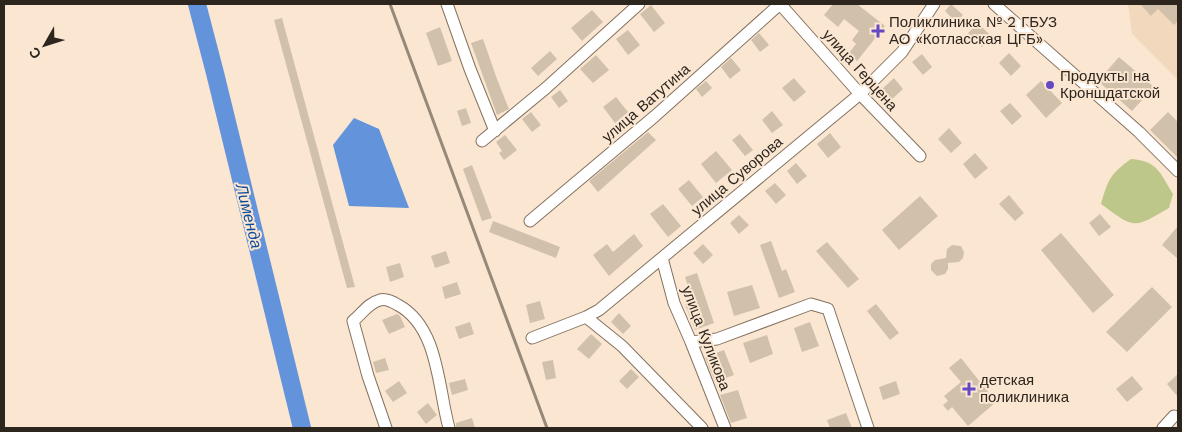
<svg xmlns="http://www.w3.org/2000/svg" width="1182" height="432" viewBox="0 0 1182 432" font-family="'Work Sans',sans-serif">
	<style>
		.built { fill: #f2d9be }
		.green { fill: #bdc789 }
		.water { fill: #6393da }
		.lines { fill: none; stroke-linecap: round; stroke-linejoin: round }
		.river { stroke: #6393da; stroke-width: 18 }
		.building { fill: #d1c1ab }
		.minor-casing { stroke: #847260; stroke-width: 13 }
		.minor { stroke: #fff; stroke-width: 11 }
		.rail { stroke: #96897a; stroke-width: 3 }
		.poi-dot { fill: #6549c2; stroke: #fae6d1; stroke-width: 2 }
		.labels { text-anchor: middle; dominant-baseline: central; stroke-width: 4; stroke-linejoin: round; paint-order: stroke }
		.poi-label { font-size: 15px; fill: #2d261e; stroke: #fae6d1; text-anchor: start }
		.street-label { font-size: 15px; fill: #2d261e; stroke: #fae6d1 }
		.water-label { font-size: 16px; font-style: italic; fill: #0b4a9d; stroke: #fae6d1 }
	</style>
	<rect width="100%" height="100%" fill="#fae6d1"/>
	<path class="built" d="M1128,4h50v76l-46,-46z"/>
	<path class="green" d="M1131,159c27,2 29,14 42,35l-4,14c-36,21 -34,21 -68,-4 7,-24 9,-30 30,-45z"/>
	<path class="water" d="M354,118l25,11 30,79 -60,-2 -16,-61z"/>
	<g class="lines">
		<path class="river" d="M197,4l18,69 87,355"/>
	</g>
	<path class="building" d="M833,4h24l28,22 -28,35 -9,-7 8,-10 -4,-4 7,-9 -15,-12 -6,8 -14,-12z
		M951,4l12,11 -7,7 -11,-11z
		M1140,4h38v17l-4,4 -16,-16 -7,7z
		M651,5l14,18 -11,9 -14,-18z
		M592,10l11,12 -21,19 -11,-13z
		M282,18l73,269 -8,1 -73,-268z
		M978,23l14,14 -10,10 -14,-14z
		M440,27l12,34 -14,5 -12,-33z
		M628,30l12,15 -12,10 -12,-16z
		M759,33l10,12 -9,7 -9,-12z
		M483,39l14,40 12,30 -12,6 -26,-72z
		M550,51l7,8 -19,17 -7,-8z
		M1009,53l12,13 -10,10 -12,-13z
		M922,54l10,13 -9,8 -11,-13z
		M596,55l13,15 -16,13 -13,-14z
		M1119,57l35,30 -22,24 -34,-30z
		M731,58l10,12 -11,9 -9,-12z
		M794,78l12,14 -12,10 -12,-14z
		M894,78l9,11 -12,11 -10,-10z
		M706,81l6,7 -10,9 -6,-8z
		M1041,81l21,22 -16,15 -20,-23z
		M560,90l8,11 -9,7 -8,-11z
		M616,97l12,15 -13,11 -12,-16z
		M1010,103l12,13 -10,9 -12,-14z
		M466,108l5,15 -9,3 -5,-15z
		M772,111l11,14 -11,8 -10,-13z
		M531,112l10,13 -9,7 -10,-13z
		M1168,112l10,10v36l-28,-28z
		M949,128l13,15 -11,10 -13,-14z
		M648,132l8,8 -58,52 -9,-11z
		M830,133l11,14 -13,11 -11,-14z
		M740,134l13,16 -8,6 -13,-16z
		M505,135l12,15 -13,10 -5,-7 3,-2 -6,-9z
		M716,151l16,19 -16,13 -15,-19z
		M975,153l13,15 -13,11 -12,-15z
		M796,163l11,13 -10,8 -10,-13z
		M472,165l20,53 -10,3 -19,-52z
		M689,180l14,17 -11,9 -14,-17z
		M775,183l11,12 -10,9 -11,-13z
		M1009,195l15,18 -9,8 -16,-17z
		M920,196l18,20 -39,34 -17,-20z
		M663,204l18,22 -13,11 -18,-23z
		M1100,214l11,13 -12,9 -10,-13z
		M739,215l10,10 -10,9 -9,-11z
		M493,221l67,26 -4,11 -67,-26z
		M1178,226v33l-16,-14z
		M1061,233l53,62 -21,18 -52,-63z
		M634,234l9,12 -34,30 -16,-21 14,-11 6,8z
		M771,241l11,30 4,-2 9,23 -16,6 -19,-53z
		M827,242l32,37 -11,9 -32,-37z
		M703,244l10,11 -10,9 -10,-11z
		M952,245l9,1 3,6 -1,6 -4,4 -11,1v6l-3,5 -8,2 -6,-6v-6l4,-4 11,-2 1,-9z
		M446,251l4,12 -15,5 -4,-12z
		M400,263l4,14 -14,5 -4,-15z
		M697,273l17,50 -19,7 -10,-26 8,-3 -8,-24z
		M457,282l4,12 -16,5 -3,-12z
		M752,285l8,23 -26,8 -7,-24z
		M1152,287l20,20 -45,45 -21,-20z
		M540,301l5,18 -15,4 -4,-18z
		M876,304l23,29 -9,7 -23,-29z
		M619,313l12,13 -8,8 -12,-12z
		M397,314l3,2 5,11 -16,7 -7,-14z
		M470,322l4,12 -15,5 -4,-12z
		M810,322l9,24 -17,6 -8,-24z
		M591,334l11,10 -13,15 -12,-10z
		M767,335l6,19 -23,9 -7,-20z
		M724,350l10,25 -19,7 -10,-25z
		M385,358l4,12 -13,3 -3,-11z
		M961,358l35,44 -28,24 -16,-19 -4,4 -5,-6 5,-4 -4,-5 17,-14 -12,-14z
		M553,360l3,18 -10,2 -4,-18z
		M631,369l8,8 -12,12 -8,-8z
		M1178,374v23l-11,-13z
		M1132,376l11,13 -16,13 -11,-13z
		M465,379l3,11 -16,5 -3,-12z
		M399,381l8,12 -14,9 -8,-11z
		M896,381l4,13 -17,6 -4,-13z
		M738,390l9,28 -16,5 -11,-28z
		M428,403l9,12 -11,9 -9,-12z
		M846,413l6,15h-22l-3,-8z
		M472,418l3,10h-19v-5z"/>
	<g class="lines">
		<defs>
			<path id="minor" d="M447,4l23,65 25,62
				M780,4l80,90 60,62
				M994,4l145,128 39,39
				M482,141l64,-53 93,-84
				M530,221l125,-105 125,-112
				M662,258l12,45 17,39 34,86
				M586,317l36,29 80,82
				M532,338l54,-21 13,-7 261,-216 42,-42 32,-48
				M691,342l26,-3 94,-35 17,5 40,119
				M386,428l-18,-52 -15,-55c9,-7 15,-18 27,-21 6,-2 13,2 18,5 41,22 40,84 51,123
				M1163,428l11,-12"/>
		</defs>
		<use href="#minor" class="minor-casing"/>
		<use href="#minor" class="minor"/>
		<path class="rail" d="M390,4l157,424"/>
	</g>
	<g class="poi-dot">
		<path d="M875.5 23.5h5v5h5v5h-5v5h-5v-5h-5v-5h5z"/>
		<circle cx="1050" cy="85" r="5"/>
		<path d="M966.5 381.5h5v5h5v5h-5v5h-5v-5h-5v-5h5z"/>
	</g>
	<g class="labels">
		<g class="poi-label">
			<text x="889" y="22">Поликлиника № 2 ГБУЗ<tspan x="889" dy="17">АО «Котласская ЦГБ»</tspan></text>
			<text x="1060" y="76">Продукты на<tspan x="1060" dy="17">Кроншдатской</tspan></text>
			<text x="980" y="380">детская<tspan x="980" dy="17">поликлиника</tspan></text>
		</g>
		<g class="street-label">
			<text transform="translate(860 70) rotate(48)">улица Герцена</text>
			<text transform="translate(646 103) rotate(-41)">улица Ватутина</text>
			<text transform="translate(737 176) rotate(-40)">улица Суворова</text>
			<text transform="translate(706 338) rotate(69)">улица Куликова</text>
		</g>
		<g class="water-label">
			<text transform="translate(249 216) rotate(76)">Лименда</text>
		</g>
	</g>
	<rect width="1182" height="432" fill="none" stroke="#2d261e" stroke-width="10"/>
	<g transform="translate(45 45) rotate(231)" stroke="#fae6d1" stroke-width="4" paint-order="stroke">
	<path d="M0-4L9 19L0 12L-9 19Z" fill="#2d261e"/>
	<text y="-8" font-size="14" font-weight="bold" text-anchor="middle" fill="#2d261e">С</text>
	</g>
</svg>
